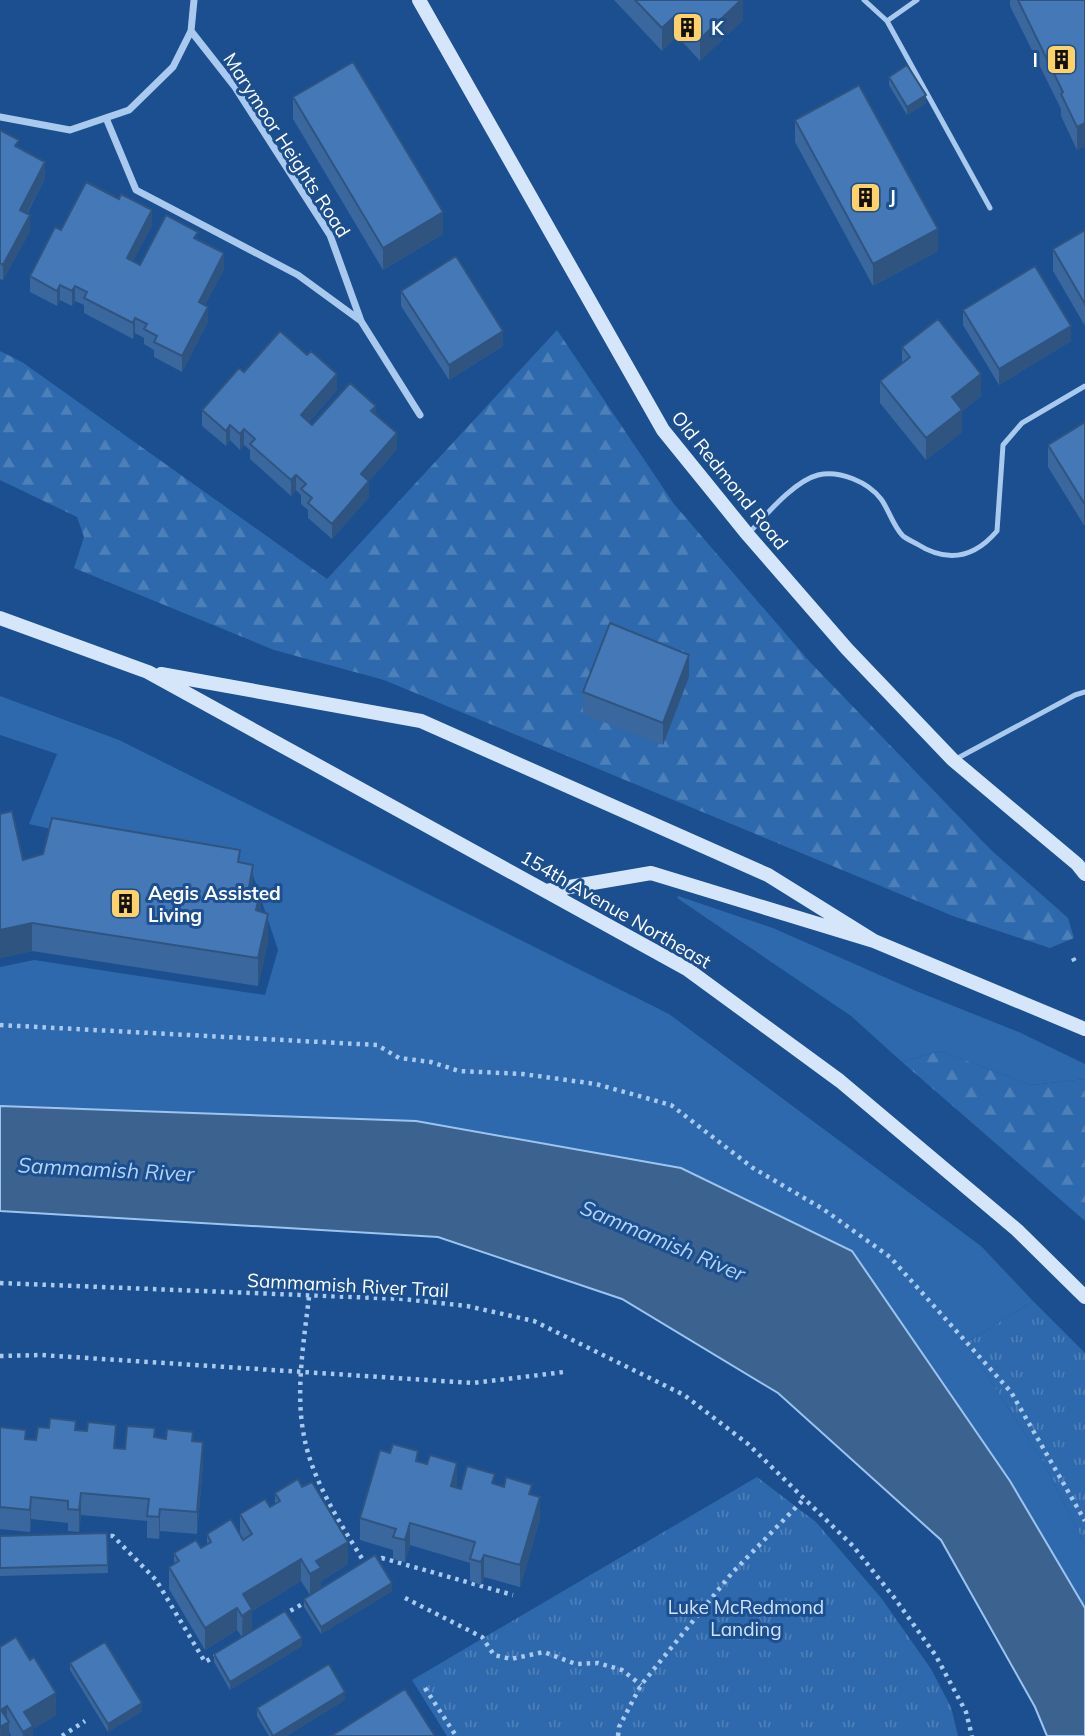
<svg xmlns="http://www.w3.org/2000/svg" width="1085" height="1736" viewBox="0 0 1085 1736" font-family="Mulish,sans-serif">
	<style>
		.grass { fill: #2e69ad }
		.forest { fill: url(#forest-firs) }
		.park { fill: url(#park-tufts) }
		.water { fill: #3c6290; stroke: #9cc4f0; stroke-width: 2 }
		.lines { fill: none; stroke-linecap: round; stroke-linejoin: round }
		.path { stroke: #a9c9ee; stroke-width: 4.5; stroke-dasharray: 3.5 5; stroke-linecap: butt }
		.lane { stroke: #a9c9ee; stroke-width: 5 }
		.street { stroke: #a9c9ee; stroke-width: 7 }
		.secondary { stroke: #d6e6fa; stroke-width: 14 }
		.wall { fill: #3a679d }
		.shaded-wall { fill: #305480 }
		.building { fill: #4478b7; stroke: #305480; stroke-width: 2 }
		.labels { text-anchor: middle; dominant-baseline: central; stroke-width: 6; stroke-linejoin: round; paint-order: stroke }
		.poi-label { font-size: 19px; font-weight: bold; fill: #fff; stroke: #1b4f8f; text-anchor: start }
		.street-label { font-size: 19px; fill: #fff; stroke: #1b4f8f }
		.park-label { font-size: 19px; fill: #cfe3fa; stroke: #1b4f8f }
		.water-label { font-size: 21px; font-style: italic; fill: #b5d3f5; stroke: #1b4f8f }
	</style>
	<defs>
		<pattern id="forest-firs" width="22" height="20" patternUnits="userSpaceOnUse" patternTransform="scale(1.75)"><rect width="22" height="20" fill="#2e69ad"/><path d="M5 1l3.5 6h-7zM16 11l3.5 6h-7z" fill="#4d80b9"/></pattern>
		<pattern id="park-tufts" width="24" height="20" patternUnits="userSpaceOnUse" patternTransform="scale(1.75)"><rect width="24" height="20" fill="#2e69ad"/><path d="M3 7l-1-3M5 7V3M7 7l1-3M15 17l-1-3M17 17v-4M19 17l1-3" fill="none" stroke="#4d80b9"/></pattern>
	</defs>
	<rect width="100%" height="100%" fill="#1b4f8f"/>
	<path class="grass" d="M0,696l119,44 550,274 312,232 52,55 -67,42 76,117 43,84v64l-75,-127 -158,-230 -171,-83 -265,-47 -416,-15v-139l34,-7 231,35 13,-45 -25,-75 -224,-51 28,-70 -57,-19z
		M678,896l95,32 143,63 105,42 64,31v15l-54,6 -91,-34 -38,11 -51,-46 -174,-118z"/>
	<path class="forest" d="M557,330l117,174 135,157 182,189 77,68 6,20 -24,10 -97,-32 -569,-236 -110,-30 -200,-82 10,-31 -7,-20 -77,-37v-129l22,11 305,217z
		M940,1051l91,34 54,-6v142l-183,-159z"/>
	<path class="park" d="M1033,1301l52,52v191l-43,-84 -76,-117z
		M757,1477l59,45 66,77 49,70 20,38 7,29h-511l-35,-56z"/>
	<path class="water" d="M0,1106l416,15 265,47 171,83 158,230 75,127v128h-38l-12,-29 -94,-167 -163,-147 -156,-94 -184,-62 -438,-26z"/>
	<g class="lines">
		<path class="path" d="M1073,958l2,4
			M0,1025l377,20 22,13 32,4 28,9 64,3 73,10 75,21 82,63 70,41 67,48 121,135 74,129
			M0,1283l403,16 64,7 67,15 150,74 64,49 105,102 43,54 40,56 30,56 6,24
			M309,1297c-5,43 -14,96 -5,139 8,45 38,90 62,129
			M0,1356l41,-1 432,28 91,-11
			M102,1536h11l43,44 49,82 14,-8
			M374,1562l8,-4 131,37
			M405,1598l77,39 12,18 17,4 33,-7 32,12 22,-1 24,7 19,15
			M283,1615l23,-13
			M425,1688l31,48
			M62,1736l23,-15
			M618,1736l1,-9 22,-42 91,-112 73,-75"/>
		<path class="lane" d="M864,0l23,21 103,187
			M887,21l30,-21
			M749,533c17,-18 45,-52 69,-58 22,-5 50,7 63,24 8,11 12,27 22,37 4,3 10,6 14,8 30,19 57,14 80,-13l6,-86 19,-22 63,-37
			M956,759l119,-64 10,-3"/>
		<path class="street" d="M0,117l70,13 59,-20 44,-43 18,-36 3,-31
			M106,118l30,72 162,85 63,46 -31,-86 -95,-148 -44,-56
			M361,321l59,94"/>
		<path class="secondary" d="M419,0l244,430 85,105 99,114 106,111 124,104 8,10
			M0,618l148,54 539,297 153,112 177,149 68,67
			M161,674l260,47 347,154 106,66
			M546,891l105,-18 223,68 211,88"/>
	</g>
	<path class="wall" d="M614,0h129v20l-43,41 -23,-25 -15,15z
		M1010,0h75l-8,150 -16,-34v-7l-51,-103z
		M889,77l37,26 -19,12 -18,-30z
		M293,97l150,137 -60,36 -90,-151z
		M795,120l143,131 -65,35 -78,-144z
		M0,130l19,18 26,30 -18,36 3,17 -27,49 -3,-1z
		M119,199l33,26 -19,36 7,4 58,-25 26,29 -19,36 3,17 -26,50 -28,-15v-7l-10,-6v-6l-9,-5 -2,6 -49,-26v-8l-9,-4 -3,5 -12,-6 -3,6 -27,-14v-16l31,-46z
		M1085,230v96l-32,-55v-22z
		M401,291l102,55 -54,34 -48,-74z
		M963,310l108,31 -72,44 -36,-60z
		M902,347l79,49 -19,15v21l-36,28 -46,-57v-22l22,-18z
		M244,372l93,18 -28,32 3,3 64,-10 21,34 -28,32v16l-37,42 -24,-21v-8l-7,-6v-9l-5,-5 -5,6 -41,-37v-9l-6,-5 -4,5 -10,-10 -4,6 -24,-20v-16z
		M1085,422v103h-1l-36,-58v-22z
		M689,677l-26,68 -80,-31v-22z
		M0,814l23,46 217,2 13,26 8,24 7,30 -10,44 -226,-35 -32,7z
		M0,1427l26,12 10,1 40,-10 40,18 9,1 30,-11 38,3 10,23 -6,70 -37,-3 -1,8 -12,-1v-17l-66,-6 -2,17 -11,-1v-8l-37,-4 -1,13 -30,-3z
		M418,1461l39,24 -1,2 5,2 34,-5 37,10 8,25 -20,68 -36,-10 -3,8 -11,-4v-18l-60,-18 -5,17 -12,-3v-9l-33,-10v-22z
		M275,1493l73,71 -27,17v7l71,3 -71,43 -17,-27v-8l6,-4 -9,-14 -49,30v20l50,15 -72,44 -16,-28v-8l28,-17 -5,-7 -32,20 -36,-61v-22l5,-2v-12l27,-5 6,-3v-11l33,1v-21l30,-7 5,-3z
		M107,1533l1,40 -108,3v-40z
		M0,1647l56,68 -23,14v7h-22l-2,-5v5h-9z
		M70,1663l72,48 -34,21 -38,-62z
		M345,1700l-59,36h-17l-12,-20v-8z"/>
	<path class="shaded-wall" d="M741,0h2v20l-43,41v-22z
		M677,14v22l-15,15v-23z
		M926,95v8l-19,12v-8z
		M1085,123v23l-8,4v-23z
		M45,162v16l-25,48v-16z
		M152,210v15l-25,48v-15z
		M443,212v22l-60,36v-22z
		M30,215v16l-27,49v-15z
		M938,229v22l-65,35v-22z
		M224,253v16l-25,48v-15z
		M60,285v15l-3,6v-15z
		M75,286v15l-3,5v-15z
		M208,307v15l-26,50v-16z
		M135,318v15l-2,6v-16z
		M1071,326v15l-72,44v-16z
		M503,331v15l-54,34v-15z
		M337,374v16l-36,41v-16z
		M981,374v22l-19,15v21l-36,28v-22l26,-41z
		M376,406v15l-5,-10z
		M230,425v15l-4,6v-15z
		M244,429v16l-4,5v-16z
		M397,433v16l-36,41v-16z
		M296,475v15l-5,6v-16z
		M369,481v16l-37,42v-15z
		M1084,503h1v22h-1z
		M689,655v22l-26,68v-22z
		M253,865v28l-4,-6z
		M261,888v28l-5,-6z
		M268,914v28l-10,44v-28z
		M32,923v28l-32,7v-28z
		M203,1442v22l-6,70v-22z
		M457,1463v22l-6,23v-22z
		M81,1493v22l-2,17v-22z
		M31,1497v22l-1,13v-22z
		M540,1497v22l-20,68v-22z
		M160,1509v22l-1,8v-22z
		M410,1523v22l-5,17v-22z
		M348,1542v22l-27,17v10l-11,5v-22l6,-13z
		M484,1555v22l-3,8v-23z
		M301,1559v22l-49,30v20l-10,7 1,-44z
		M392,1583v8l-71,43v-7z
		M237,1608v22l-32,20v-22z
		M302,1638v8l-72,44v-8z
		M345,1692v8l-59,36h-13z
		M56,1693v22l-23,14v7h-10l1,-24z
		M142,1703v8l-34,21v-8z
		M7,1706v17l2,-1v14h-9l1,-26z"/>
	<path class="building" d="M635,0h106l-41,39 -23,-25 -15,14z
		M1018,0h67v123l-8,4 -16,-33 2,-2z
		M353,62l90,150 -60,36 -90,-151z
		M907,65l19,30 -19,12 -18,-30z
		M859,85l79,144 -65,35 -78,-144z
		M0,130l19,10 -4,6 30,16 -25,48 10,5 -27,50 -3,-2z
		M86,182l33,17 2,-5 31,16 -25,48 13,7 26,-50 32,17 -4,6 30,15 -25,49 9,5 -26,49 -28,-14 3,-6 -13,-7 3,-5 -12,-6 -2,5 -49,-25 3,-6 -12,-6 -3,5 -12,-6 -3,6 -27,-15 25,-49 6,3z
		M1085,230v74l-32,-55z
		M456,256l47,75 -54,34 -48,-74z
		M1035,266l36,60 -72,43 -36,-59z
		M938,319l43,55 -29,23 10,13 -36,28 -46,-57 30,-24 -8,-10z
		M280,331l27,24 4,-4 26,23 -36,41 11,10 38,-42 26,23 -5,5 26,22 -36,41 8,7 -37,43 -24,-21 4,-5 -11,-9 5,-5 -10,-9 -5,5 -41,-36 5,-5 -11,-10 -4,5 -10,-9 -4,6 -24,-21 37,-42 5,4z
		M1085,422v81h-1l-36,-58z
		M610,623l79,32 -26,68 -80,-31z
		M12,811l11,49 20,-6 9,-36 188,32 -2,12 15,3 -4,22 12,1 -5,22 12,4 -10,44 -226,-35 -32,7v-116z
		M50,1418l26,3 -1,9 12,1 1,-9 28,3 -2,23 11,1 2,-23 28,2 -1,9 12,2 1,-10 26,3 -1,9 11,1 -6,70 -37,-3 -1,8 -12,-1 2,-17 -68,-6 -2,17 -11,-1v-8l-37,-4 -1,13 -30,-3v-80l26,3 -1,9 11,1 2,-13 11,1z
		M393,1444l25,7 -2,10 11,3 3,-9 27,8 -6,23 10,3 6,-23 28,8 -3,9 12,4 2,-10 26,8 -3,9 11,3 -20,68 -36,-10 -3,7 -11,-3 5,-17 -65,-19 -5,17 -12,-3 3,-8 -36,-11 20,-68 10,3z
		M298,1479l4,8 10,-5 36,60 -32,19 5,7 -11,6 -9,-15 -58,35 9,15 -10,7 -5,-8 -32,20 -36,-61 10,-6 -5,-8 22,-13 5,8 10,-6 -4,-8 24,-15 12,21 9,-6 -12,-20 25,-15 5,8 10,-6 -5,-8z
		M107,1533l1,32 -108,3v-32z
		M375,1555l17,28 -71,44 -17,-28z
		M285,1611l17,27 -72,44 -16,-28z
		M16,1637l14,23 4,-3 22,36 -32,19 9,14 -10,6 -16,-26 -6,4 8,12 -9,5v-80z
		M105,1642l37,61 -34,21 -38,-61z
		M329,1664l16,28 -72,44 -16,-28z
		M405,1689l30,47h-104z"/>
	<defs>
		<symbol id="building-square" viewBox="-11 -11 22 22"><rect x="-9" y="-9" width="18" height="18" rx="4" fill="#ffd166" stroke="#1b4f8f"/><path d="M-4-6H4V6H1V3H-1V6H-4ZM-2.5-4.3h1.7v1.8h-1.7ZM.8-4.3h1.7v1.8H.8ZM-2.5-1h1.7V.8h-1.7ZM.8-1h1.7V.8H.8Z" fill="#111"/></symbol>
	</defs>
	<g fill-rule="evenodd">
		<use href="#building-square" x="670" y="10" width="35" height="35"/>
		<use href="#building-square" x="1044" y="42" width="35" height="35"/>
		<use href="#building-square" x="848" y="180" width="35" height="35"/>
		<use href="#building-square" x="108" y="886" width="35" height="35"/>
	</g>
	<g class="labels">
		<g class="poi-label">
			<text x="711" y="28">K</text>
			<text x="1038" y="60" text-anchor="end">I</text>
			<text x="889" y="197">J</text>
			<text x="148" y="893">Aegis Assisted<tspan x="148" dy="22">Living</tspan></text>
		</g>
		<g class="street-label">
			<text transform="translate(287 145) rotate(57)">Marymoor Heights Road</text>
			<text transform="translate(730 480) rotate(51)">Old Redmond Road</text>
			<text transform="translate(616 909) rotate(30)">154th Avenue Northeast</text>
			<text transform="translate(348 1285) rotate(3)">Sammamish River Trail</text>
		</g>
		<g class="park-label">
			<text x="746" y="1607">Luke McRedmond<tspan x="746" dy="22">Landing</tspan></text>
		</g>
		<g class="water-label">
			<text transform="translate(106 1169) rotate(3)">Sammamish River</text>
			<text transform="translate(663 1240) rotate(23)">Sammamish River</text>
		</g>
	</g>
</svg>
